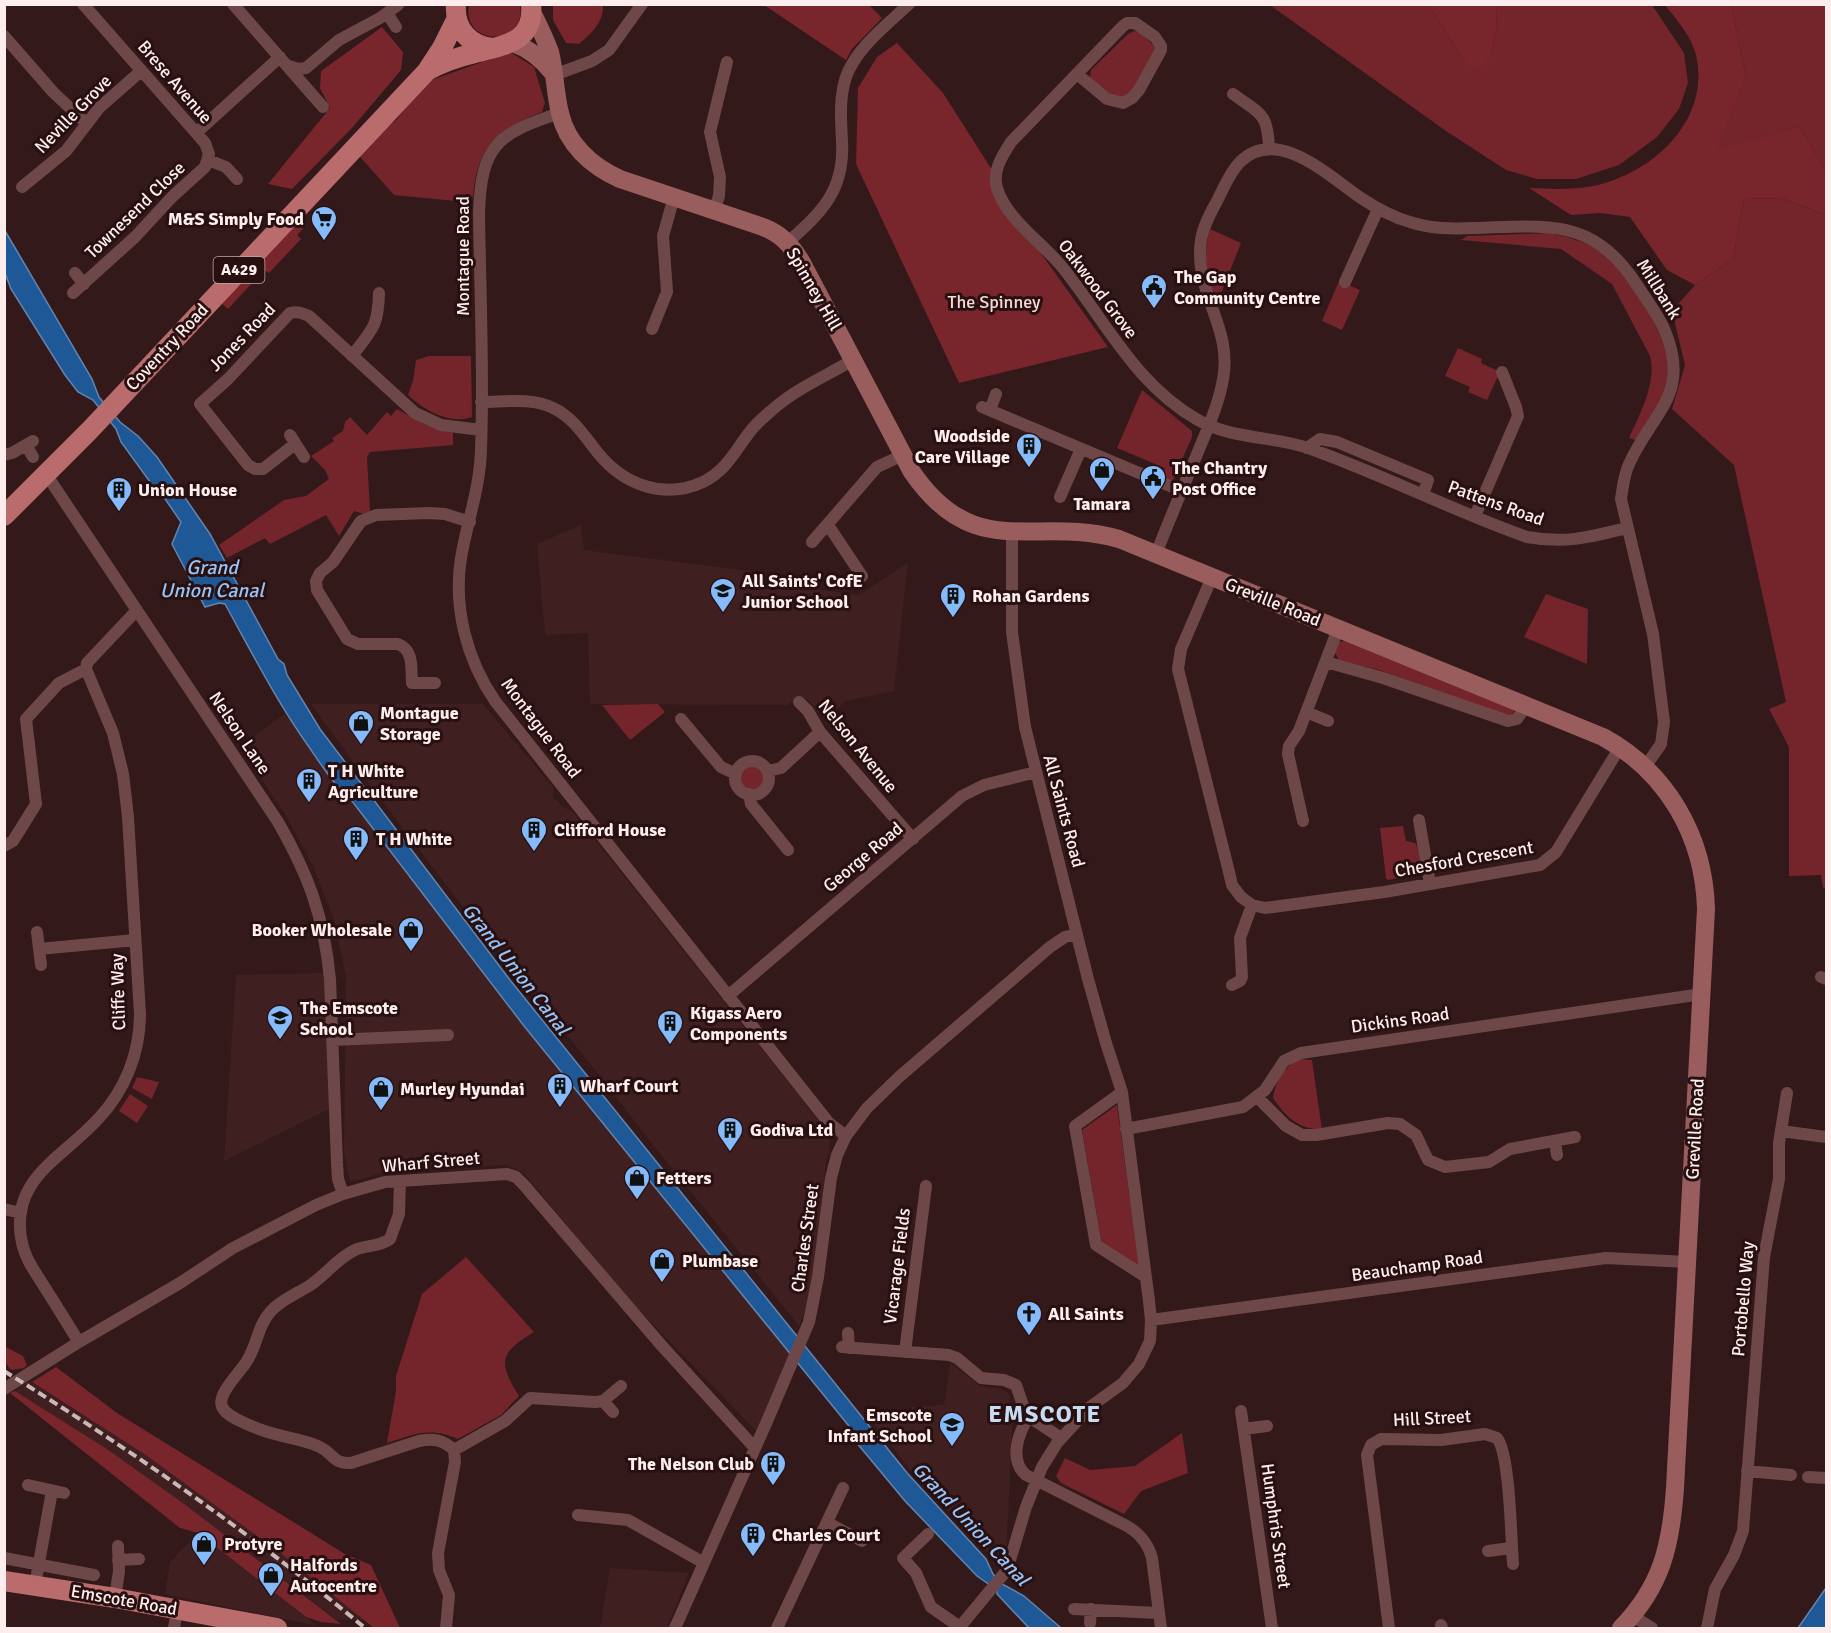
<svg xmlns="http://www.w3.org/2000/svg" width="1831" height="1633" viewBox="0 0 1831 1633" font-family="Signika,sans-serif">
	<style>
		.built { fill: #401f20 }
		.green { fill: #74252b }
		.forest { fill: #79252c }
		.water { fill: #1f5896; stroke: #6285b0; stroke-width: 1.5 }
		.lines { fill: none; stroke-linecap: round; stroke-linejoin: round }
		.street { stroke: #6e4848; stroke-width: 12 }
		.secondary { stroke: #995d5d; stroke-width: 18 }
		.primary { stroke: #ba6c6d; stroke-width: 20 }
		.rail { stroke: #cab8b8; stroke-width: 4; stroke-dasharray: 9 4.5; stroke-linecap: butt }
		.labels { text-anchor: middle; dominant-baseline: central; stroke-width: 6; stroke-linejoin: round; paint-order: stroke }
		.shield { fill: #281011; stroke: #bdabab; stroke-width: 1.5 }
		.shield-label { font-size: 16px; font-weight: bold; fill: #fdeeed }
		.street-label { font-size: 18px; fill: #fdeeed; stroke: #281011 }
		.poi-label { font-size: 18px; font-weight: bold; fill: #fdeeed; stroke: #281011; text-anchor: start }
		.park-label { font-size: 18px; fill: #f3d9d8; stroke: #281011 }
		.water-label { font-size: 20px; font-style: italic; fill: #97c3f7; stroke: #281011 }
		.district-label { font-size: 24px; font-weight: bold; letter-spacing: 1.5px; fill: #c7dbf3; stroke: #281011 }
	</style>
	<rect width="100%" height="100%" fill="#33191a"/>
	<path class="built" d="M581,525l3,25 174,22 -1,9 102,14 49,-32 -14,128 -48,10 -21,19 -17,-20 -10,-3 -11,8 -197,-1 -2,-71 -43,2 -8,-91z
		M311,704h172l70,83v10l10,10 9,4 255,320 3,10 -1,12 -3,8 -13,128 -14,37 -149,-185 -70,-90 -102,-124 -108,-142z
		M286,713l40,60 16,19 10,9 172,225 266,327 -34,78 -132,-137 -101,-122 -17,-7 -113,5 -43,12 -6,-30 2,-176 -12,-56 -22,-56 -27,-50 -45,-67z
		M326,973l5,135 -107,53 12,-186z
		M950,1363l30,23 25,4 5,6 -1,15 4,1 -7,146 -6,8 -87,-93 -40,-50 38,-13 1,-3 32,-2z
		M29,1381l118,75 132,96 85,68h-27l-150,-114 -80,-57 -92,-58z
		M198,1533l119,93 -152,-32 5,-32z
		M610,1568l79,5 -22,55h-67z"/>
	<path class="green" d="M469,5h51c7,43 -59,41 -51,0z
		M1270,5h159l36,58 26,-7 5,-26 1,-25h155l32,48 4,30 -9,26 -22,28 -38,28 -43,14h-39l-31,-9 -60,-39z
		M1731,5h95v166l-27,-45 -84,26 31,-75z
		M1134,31l7,2 14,14 1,7 -29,44 -10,3 -27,-22 1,-9 37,-36z
		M510,52l24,15 11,36 -3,9c-46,17 -65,35 -69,85l-7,5 -72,-7 -40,-45 42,-30 30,-38z
		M1782,198l44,17v672l-3,1 -2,-13 -32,1v-129l-20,-38 17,-7 -52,-237 -62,-56 13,-44 -13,-54 23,-26 38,-26 11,-60z
		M1210,229l31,14 -23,58c-15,-15 -14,-54 -8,-72z
		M1549,233c18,4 37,8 52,19 31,24 78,96 66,136 -5,17 -20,38 -28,53l-10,-3c11,-24 28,-56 21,-82l-38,-72 -51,-35 -100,-9 6,-4z
		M1339,281l21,9 -18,40 -20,-9z
		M1458,348l24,11 -1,4 19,9 -13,28 -19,-8 2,-5 -25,-11z
		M429,356h42l1,61c-22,8 -48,-7 -64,-22l5,-14 3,-21z
		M1142,390l50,41v6l-19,43 -4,1 -8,-3 4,-10 -48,-20z
		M397,409l27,15 29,9v12l-83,7 -3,5 3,54 -6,3 -10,-3 -15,25 -13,-21 -56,29 -5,-6 -38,20 -8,-13 65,-45 22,-4 23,-17 -4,-9 -14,-14 23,-15 -2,-3 11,-7 2,-9 5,-5 17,18 20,-23 4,4z
		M1546,594l42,15 -1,55 -63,-27z
		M1347,641l166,66 1,5 -3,3 -11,-2 -121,-43 -40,-10 -4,-7 2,-11z
		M658,704l7,8 -35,28 -28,-35z
		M740 777a12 12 0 1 1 24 0a12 12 0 1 1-24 0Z
		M1403,826l3,15 9,2 2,3 6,27 -35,7 -2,-2 -6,-50z
		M1298,1059l14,1 10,70c-25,-2 -35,-12 -49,-32 2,-16 11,-30 25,-39z
		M137,1077l22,5 -7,17 -20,-11z
		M130,1094l18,12 -11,17 -18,-12z
		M1117,1105l22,162 -37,-23 -20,-114z
		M466,1257l68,75c-34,21 -37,29 -15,64l-18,19 -43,24c-29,-12 -42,-5 -71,4l9,-52v-15l26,-82z
		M1182,1433l6,40 -47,18 -17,23 -63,-31 -5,-7 9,-18 25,12 45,-4z"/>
	<path class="forest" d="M553,5h50c1,17 -12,29 -24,39l-13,-1 -13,-23z
		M764,5h105l13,13 -30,31 -6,11z
		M1429,5h68l-1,25 -5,26 -12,14 -14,-7z
		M1665,5h66l15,72 -30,74 83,-25 27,45v44l-44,-17 -38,1 -11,60 -38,26 -28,-15 -37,-53 -30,-4 -29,2 -42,-27c21,1 43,2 64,-2 58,-12 115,-63 104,-126 -3,-21 -20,-40 -32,-55z
		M382,27l21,25 -2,18 -49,58 -60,61 -24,-5 62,-76 -10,-20 1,-17z
		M897,43l46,50 49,77 11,39 37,43 68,95 -149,36 -103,-219 2,-76 19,-31z
		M294,211l13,13 -10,11 4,4 -32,34 -5,-3 -36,39 -14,-12z
		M4,1346l19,10 4,9 -3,3 -13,2c-7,-7 -7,-14 -7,-24z
		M56,1367l61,46 228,141 26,11 29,63h-26l-95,-76 -132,-96 -115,-74z
		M15,1391l92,58 80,57 154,118 -20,-2 -15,-5 -108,-84 -18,-5 -170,-135z"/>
	<path class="water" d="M4,229l88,150 7,18 21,25 18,14 19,21 53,77 68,125 6,5 3,11 33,54 190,251 398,494 78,85 7,15 9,10 22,12 37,32h-32l-32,-34v-4l-20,-14 -72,-75 -49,-59 1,-6 -333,-410 -172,-225c-18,-16 -30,-35 -43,-54 -32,-45 -57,-94 -84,-143l-6,-1 -14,4 -33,-63 9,-22 -18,-26 -5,-3 -37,-51 -5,-13 -23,-29 -15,-8 -13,-17 -54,-86 -6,-16z
		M1826,1588v40h-28z"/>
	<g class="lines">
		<path class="street" d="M233,4l90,103
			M387,13l9,14
			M4,36l49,56 34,32
			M289,66l9,3 8,-1 33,-28 41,-22 18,-13
			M1077,74l30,25 16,4 9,-5 7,-8 22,-40v-4l-6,-9 -20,-14h-8l-4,3 -112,116c-9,14 -19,29 -14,46 9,31 46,55 66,80 43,54 73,117 135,152 33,19 74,16 110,28 74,26 145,63 219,89 39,7 63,0 100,-9
			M554,75l38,-14 17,-11 33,-46
			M1233,94c27,20 35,18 36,55
			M560,113c-62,20 -79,32 -81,100 1,79 5,158 2,237 -1,38 -14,72 -20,108 -8,50 6,102 34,143l334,422 17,13
			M196,133l84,-76
			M208,160l18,7 11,12
			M22,187l44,-36 33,-43 42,-37
			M714,211l5,-15 1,-19 -10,-45 17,-70
			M788,242c34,-30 57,-52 54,-101 -1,-21 -3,-43 4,-64 10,-29 41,-52 63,-73
			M75,273l9,11
			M1345,282l33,-73
			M73,293l62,-56 37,-40 33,-30 4,-13 -4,-11 -122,-139
			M652,329l15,-37 -4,-56 11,-39
			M352,356c20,-27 26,-28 27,-63
			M481,402c24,0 50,-5 72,6 20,9 32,29 45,45 26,32 66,47 105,29 23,-11 32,-31 46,-49 6,-9 15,-16 23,-23 23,-21 54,-34 81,-50
			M982,407l200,84
			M990,410l6,-16
			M290,435l14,22
			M295,444l-32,25h-8l-7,-4 -48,-61 28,-25 62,-66c8,-2 12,0 19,3l106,97 26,12 40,5
			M26,445l7,12
			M1307,448l13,-9 17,3 91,38 -5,15
			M4,455l8,-2 21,-12
			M46,474l232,348c31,54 46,95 52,157l7,184 1,16 5,15
			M1060,497l21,-48
			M1475,516l43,-100 -2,-9 -14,-35
			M828,525l34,51
			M812,542l65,-75 26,-12
			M1156,554c14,-36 29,-71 44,-107 9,-22 19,-44 23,-68 10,-53 -30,-86 -22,-139 2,-14 10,-28 17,-41 6,-12 12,-27 22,-37 37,-37 90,15 121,36 15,10 31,19 49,24 21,7 43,7 65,6 75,-2 119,-11 164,60 9,14 20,28 26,43 26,63 -12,81 -35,131 -6,11 -7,24 -9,37l32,135 11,88 -3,22 -16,23
			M1212,577l-31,72 -3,20 51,203 3,13 9,12 11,8 13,3 119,-16 156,-27 16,-13 64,-105
			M1326,662l57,16 125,43 9,-2 9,-13
			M435,683h-23c-1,-15 2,-33 -14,-39h-40l-11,-5 -30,-49 -1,-9 4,-8 13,-11 28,-41 15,-6 53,-2 16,1 25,8
			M799,702l9,9 12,21 93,107
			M1306,712l22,9
			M681,719l40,48 15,7
			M735 778a17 17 0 1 1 34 0a17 17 0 1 1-34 0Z
			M768,771l13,-3 39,-36
			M749,794l2,10 37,46
			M1419,820l11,64
			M1303,821l-15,-67 1,-8 10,-15 39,-102
			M4,846l9,-5 23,-37 -10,-85 33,-36 27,-14
			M37,932l4,33
			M39,949l96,-9
			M1821,977l5,2
			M1232,985l8,-4 2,-4 -2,-39 12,-33
			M728,996l234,-200 22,-11 52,-13
			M333,1040l115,-5
			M1122,1092l-47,34 21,119 50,32
			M1257,1097l29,29 16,9h14l72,-12 12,1 16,11 12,25 17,7 44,-5 21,-13 65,-12
			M1126,1129l117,-22 22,-17 19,-29 17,-8 401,-59
			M1781,1131l45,6
			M1555,1141l2,14
			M400,1181l-1,33 -9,25c-10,8 -24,6 -35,11 -19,9 -29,25 -46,36 -13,8 -28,14 -38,25 -14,15 -14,37 -26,53 -30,38 -38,45 14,65 19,8 46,10 61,18 14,7 13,17 31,16l68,-22c15,-3 24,-1 35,9l1,12 -17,91 1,17 10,25 -3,33
			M4,1209l17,4
			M1151,1320l455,-62 82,4
			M848,1333l1,15
			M79,1342c-11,-17 -21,-34 -32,-51 -9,-15 -21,-30 -25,-48 -14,-64 41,-85 77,-125 26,-28 41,-65 41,-104l-12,-197 -5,-43 -10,-41 -27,-64 1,-6 50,-53
			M842,1347l107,8 8,3 24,20 23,2 12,5 9,26 9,9 27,18
			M905,1352l21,-166
			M4,1389l75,-47 101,-59 53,-35 83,-43 27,-11 42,-12 122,-8 9,3 8,8 138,161 93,102
			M603,1401l10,11
			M1241,1411l31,217
			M1029,1416c-10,16 -21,43 -3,59l101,51c13,8 21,17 25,32l9,70
			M1244,1429l23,-3
			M454,1450l51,-29 25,-23 65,4 8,-1 18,-15
			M1747,1471l44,4
			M1808,1477l18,1
			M28,1485l36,8
			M578,1515l50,5 76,43
			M828,1523l34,18
			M928,1534l-25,24 13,15 15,34 29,20
			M1488,1551l23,-3
			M4,1558l90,17
			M118,1560l21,-1
			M35,1585l17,-94
			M115,1598l4,-27 -1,-25
			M1074,1609l84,4
			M1633,1616l19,12
			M1090,1623l1,-14
			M1441,1625l1,3
			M174,1628l3,-18
			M675,1628l93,-209 41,-97 9,-45 13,-99 6,-23 9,-19 21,-28 32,-31 151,-130 15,-10 11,-3
			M777,1628l66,-140
			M959,1628l48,-58 19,-63 16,-40 15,-24 33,-36 33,-24 16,-19 11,-23 1,-21 -2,-19 -27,-209 -16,-49 -18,-64 -63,-252 -13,-95v-100
			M1389,1628l-22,-173 4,-10 10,-6 60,1 44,-6 12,4c13,16 14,101 16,126
			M1707,1628l8,-39 19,-34 9,-24 21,-274 15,-78v-36l8,-50"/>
		<path class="secondary" d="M531,10c7,14 14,28 19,42 5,20 5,41 10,61 7,31 31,53 60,66l143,48c18,7 28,18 38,34l111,211c63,92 123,43 207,67l484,198c64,35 101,99 103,172l-31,579c-4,57 -13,98 -54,140
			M513,43c17,6 29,16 40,30"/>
		<path class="primary" d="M456,4c-2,24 13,42 37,44
			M427,71c15,-9 31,-14 48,-18 28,-8 60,-10 56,-49
			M4,516l86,-86 337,-359 15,-23 14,-28
			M4,1581l111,17 162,30"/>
		<path class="rail" d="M4,1371c126,78 248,163 361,257"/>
	</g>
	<defs>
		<symbol id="supermarket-pin" viewBox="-11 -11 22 30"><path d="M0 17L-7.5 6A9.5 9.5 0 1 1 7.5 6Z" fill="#85bbfb" stroke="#281011"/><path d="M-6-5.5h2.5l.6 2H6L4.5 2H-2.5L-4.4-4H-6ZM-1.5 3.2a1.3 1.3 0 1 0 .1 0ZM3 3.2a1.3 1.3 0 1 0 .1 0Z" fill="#111"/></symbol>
		<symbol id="civic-pin" viewBox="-11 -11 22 30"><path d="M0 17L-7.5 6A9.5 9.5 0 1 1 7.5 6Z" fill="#85bbfb" stroke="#281011"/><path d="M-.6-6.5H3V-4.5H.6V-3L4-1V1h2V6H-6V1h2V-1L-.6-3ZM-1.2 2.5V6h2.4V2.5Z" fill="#111"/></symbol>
		<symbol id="building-pin" viewBox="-11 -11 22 30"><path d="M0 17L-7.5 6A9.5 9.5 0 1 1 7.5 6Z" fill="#85bbfb" stroke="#281011"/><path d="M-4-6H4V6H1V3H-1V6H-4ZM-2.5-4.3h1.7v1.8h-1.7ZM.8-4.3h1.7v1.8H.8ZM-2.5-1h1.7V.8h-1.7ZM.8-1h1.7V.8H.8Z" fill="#111"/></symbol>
		<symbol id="shop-pin" viewBox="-11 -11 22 30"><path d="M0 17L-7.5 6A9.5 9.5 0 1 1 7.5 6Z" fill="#85bbfb" stroke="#281011"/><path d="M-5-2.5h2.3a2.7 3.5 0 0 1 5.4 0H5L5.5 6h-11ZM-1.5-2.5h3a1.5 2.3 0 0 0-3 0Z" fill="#111"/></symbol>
		<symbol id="school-pin" viewBox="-11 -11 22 30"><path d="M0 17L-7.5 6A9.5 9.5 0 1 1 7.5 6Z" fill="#85bbfb" stroke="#281011"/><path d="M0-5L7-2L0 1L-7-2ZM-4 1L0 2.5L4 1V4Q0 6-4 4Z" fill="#111"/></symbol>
		<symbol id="church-pin" viewBox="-11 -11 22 30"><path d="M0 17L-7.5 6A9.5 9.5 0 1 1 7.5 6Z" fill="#85bbfb" stroke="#281011"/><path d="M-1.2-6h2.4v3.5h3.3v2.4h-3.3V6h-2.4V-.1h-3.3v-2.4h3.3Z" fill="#111"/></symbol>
	</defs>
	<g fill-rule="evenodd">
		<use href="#supermarket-pin" x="309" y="204" width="30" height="40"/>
		<use href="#civic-pin" x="1139" y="272" width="30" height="40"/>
		<use href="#building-pin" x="1014" y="431" width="30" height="40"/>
		<use href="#shop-pin" x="1087" y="455" width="30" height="40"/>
		<use href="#civic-pin" x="1138" y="463" width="30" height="40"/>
		<use href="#building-pin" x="104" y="475" width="30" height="40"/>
		<use href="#school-pin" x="708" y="576" width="30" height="40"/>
		<use href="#building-pin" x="938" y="581" width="30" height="40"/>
		<use href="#shop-pin" x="346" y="708" width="30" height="40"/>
		<use href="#building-pin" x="294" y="766" width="30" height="40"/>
		<use href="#building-pin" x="519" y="815" width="30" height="40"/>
		<use href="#building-pin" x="341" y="824" width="30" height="40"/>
		<use href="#shop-pin" x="396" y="915" width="30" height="40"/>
		<use href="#school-pin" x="265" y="1003" width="30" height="40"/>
		<use href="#building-pin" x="655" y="1008" width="30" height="40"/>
		<use href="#building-pin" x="545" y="1071" width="30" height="40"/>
		<use href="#shop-pin" x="366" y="1074" width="30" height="40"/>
		<use href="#building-pin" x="715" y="1115" width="30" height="40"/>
		<use href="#shop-pin" x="622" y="1163" width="30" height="40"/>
		<use href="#shop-pin" x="647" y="1246" width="30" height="40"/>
		<use href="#church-pin" x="1014" y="1299" width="30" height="40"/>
		<use href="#school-pin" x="937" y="1410" width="30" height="40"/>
		<use href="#building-pin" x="758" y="1449" width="30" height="40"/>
		<use href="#building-pin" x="738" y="1520" width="30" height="40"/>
		<use href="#shop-pin" x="189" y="1529" width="30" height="40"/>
		<use href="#shop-pin" x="256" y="1560" width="30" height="40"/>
	</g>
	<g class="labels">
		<rect class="shield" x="213.5" y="257" width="51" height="26" rx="4.5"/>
		<g class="shield-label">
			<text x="239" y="270">A429</text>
		</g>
		<g class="street-label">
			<text transform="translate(175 82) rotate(49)">Brese Avenue</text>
			<text transform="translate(73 114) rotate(-46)">Neville Grove</text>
			<text transform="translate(135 210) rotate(-44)">Townesend Close</text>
			<text transform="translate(463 256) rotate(-90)">Montague Road</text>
			<text transform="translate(814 289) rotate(60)">Spinney Hill</text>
			<text transform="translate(1098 289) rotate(53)">Oakwood Grove</text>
			<text transform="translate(1659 289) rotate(58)">Millbank</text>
			<text transform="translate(242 337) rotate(-46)">Jones Road</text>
			<text transform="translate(167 347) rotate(-47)">Coventry Road</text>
			<text transform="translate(1496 503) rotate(20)">Pattens Road</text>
			<text transform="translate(1273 602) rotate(22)">Greville Road</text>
			<text transform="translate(541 728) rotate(53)">Montague Road</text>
			<text transform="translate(240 733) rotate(56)">Nelson Lane</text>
			<text transform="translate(858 746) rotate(51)">Nelson Avenue</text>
			<text transform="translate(1064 811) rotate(75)">All Saints Road</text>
			<text transform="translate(863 857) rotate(-40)">George Road</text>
			<text transform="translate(1464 859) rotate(-10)">Chesford Crescent</text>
			<text transform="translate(118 992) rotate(-92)">Cliffe Way</text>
			<text transform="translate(1400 1020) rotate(-8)">Dickins Road</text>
			<text transform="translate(1695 1129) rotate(-87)">Greville Road</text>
			<text transform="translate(431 1162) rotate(-5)">Wharf Street</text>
			<text transform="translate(805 1238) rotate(-82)">Charles Street</text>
			<text transform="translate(897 1266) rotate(-83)">Vicarage Fields</text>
			<text transform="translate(1417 1266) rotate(-8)">Beauchamp Road</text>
			<text transform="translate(1743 1299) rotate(-85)">Portobello Way</text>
			<text transform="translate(1432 1418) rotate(-3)">Hill Street</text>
			<text transform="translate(1276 1526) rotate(82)">Humphris Street</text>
			<text transform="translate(124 1600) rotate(10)">Emscote Road</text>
		</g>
		<g class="poi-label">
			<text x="304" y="219" text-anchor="end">M&amp;S Simply Food</text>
			<text x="1174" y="277">The Gap<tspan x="1174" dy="21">Community Centre</tspan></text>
			<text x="1010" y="436" text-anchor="end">Woodside<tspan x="1010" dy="21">Care Village</tspan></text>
			<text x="1172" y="468">The Chantry<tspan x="1172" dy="21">Post Office</tspan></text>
			<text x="138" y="490">Union House</text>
			<text x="1102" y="504" text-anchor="middle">Tamara</text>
			<text x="742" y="581">All Saints' CofE<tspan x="742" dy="21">Junior School</tspan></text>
			<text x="972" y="596">Rohan Gardens</text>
			<text x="380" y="713">Montague<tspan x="380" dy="21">Storage</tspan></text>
			<text x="328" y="771">T H White<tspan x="328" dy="21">Agriculture</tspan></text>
			<text x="554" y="830">Clifford House</text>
			<text x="376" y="839">T H White</text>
			<text x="392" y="930" text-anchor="end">Booker Wholesale</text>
			<text x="300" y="1008">The Emscote<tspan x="300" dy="21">School</tspan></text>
			<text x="690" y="1013">Kigass Aero<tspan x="690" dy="21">Components</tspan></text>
			<text x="580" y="1086">Wharf Court</text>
			<text x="400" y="1089">Murley Hyundai</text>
			<text x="750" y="1130">Godiva Ltd</text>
			<text x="656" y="1178">Fetters</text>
			<text x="682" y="1261">Plumbase</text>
			<text x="1048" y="1314">All Saints</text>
			<text x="932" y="1415" text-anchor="end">Emscote<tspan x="932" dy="21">Infant School</tspan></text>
			<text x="754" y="1464" text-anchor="end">The Nelson Club</text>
			<text x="772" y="1535">Charles Court</text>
			<text x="224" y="1544">Protyre</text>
			<text x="290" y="1565">Halfords<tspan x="290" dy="21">Autocentre</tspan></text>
		</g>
		<g class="park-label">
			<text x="994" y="302">The Spinney</text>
		</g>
		<g class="water-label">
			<text x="212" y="567">Grand<tspan x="212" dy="23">Union Canal</tspan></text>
			<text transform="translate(516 969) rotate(52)">Grand Union Canal</text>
			<text transform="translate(971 1524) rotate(47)">Grand Union Canal</text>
		</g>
		<g class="district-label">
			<text x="1045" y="1414">EMSCOTE</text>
		</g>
	</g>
	<rect width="1831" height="1633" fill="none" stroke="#fdeeed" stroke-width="12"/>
</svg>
